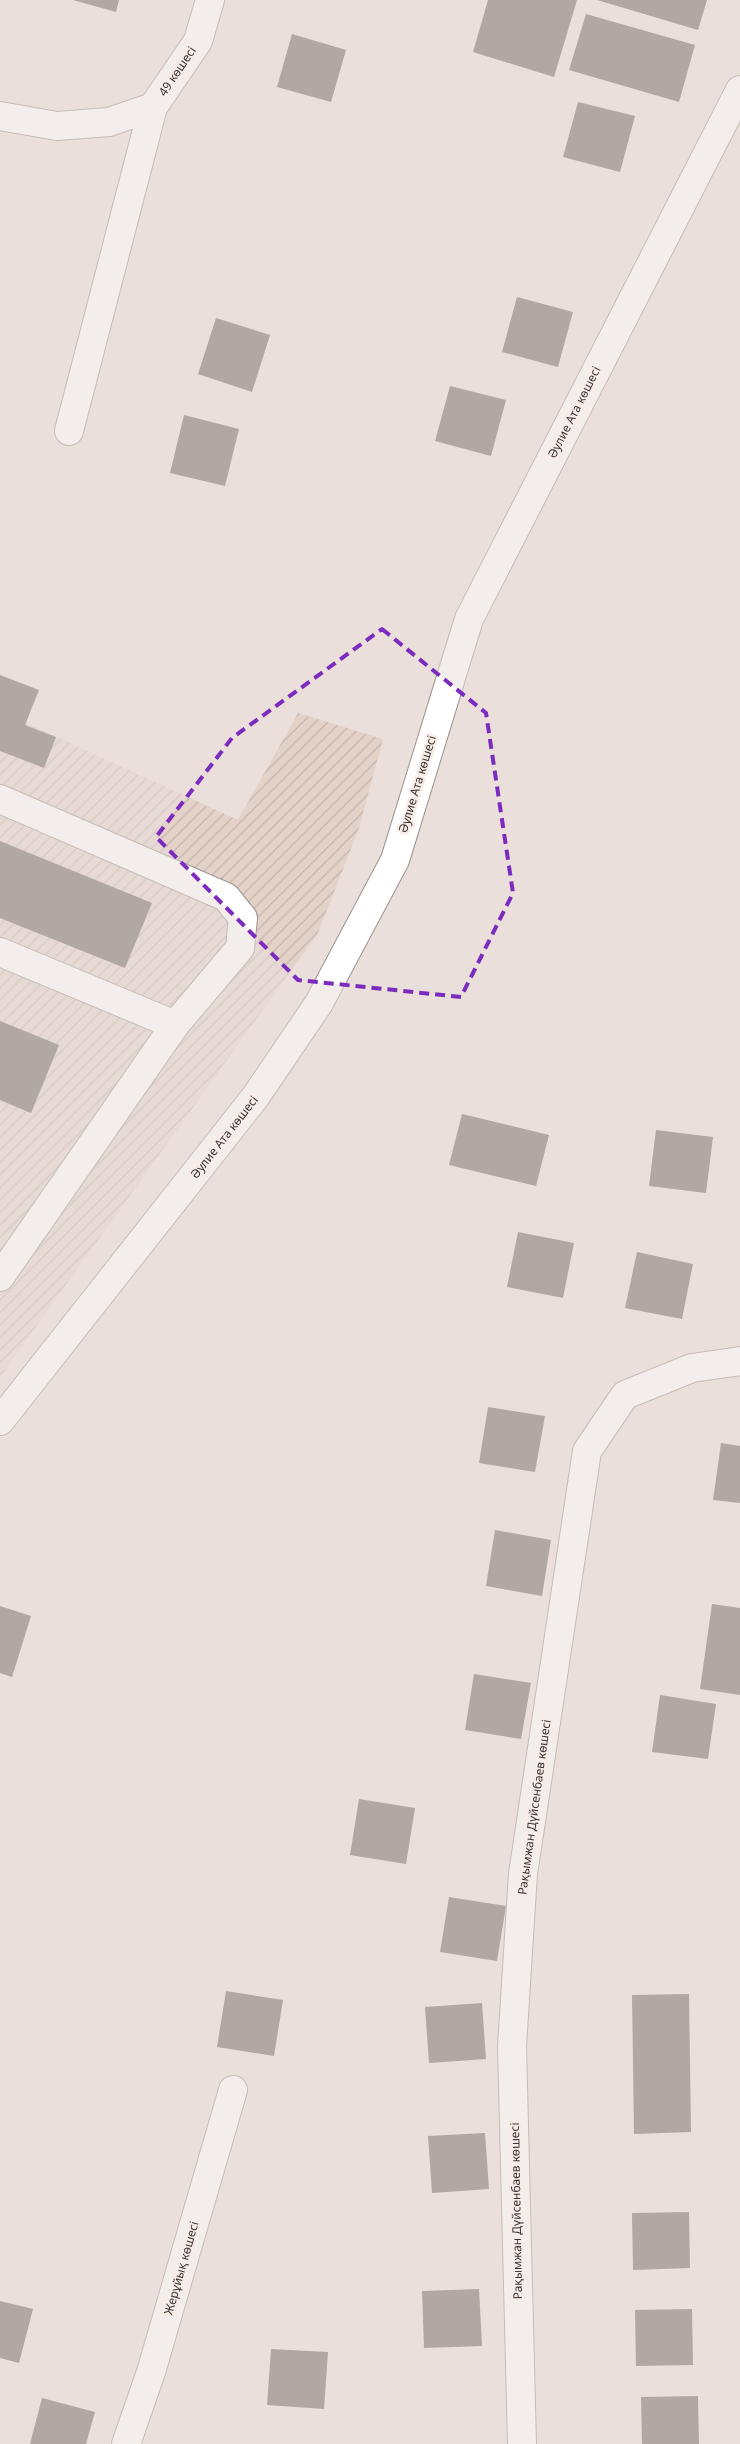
<svg xmlns="http://www.w3.org/2000/svg" width="740" height="2444" viewBox="0 0 740 2444" font-family="'Noto Sans',sans-serif">
	<style>
		.industrial { fill: url(#industrial-furrows) }
		.building { fill: #6f6661 }
		.lines { fill: none; stroke-linecap: round; stroke-linejoin: round }
		.minor-casing { stroke: #9d938e; stroke-width: 30 }
		.minor { stroke: #fff; stroke-width: 28 }
		.marked { fill: none; stroke: #7b2cbf; stroke-width: 4; stroke-dasharray: 10 6; stroke-linejoin: round }
		.labels { text-anchor: middle; dominant-baseline: central; stroke-width: 5; stroke-linejoin: round; paint-order: stroke }
		.street-label { font-size: 12px; fill: #393533; stroke: #f7ece7 }
	</style>
	<defs>
		<pattern id="industrial-furrows" width="10" height="10" patternUnits="userSpaceOnUse" patternTransform="scale(1.25)"><rect width="10" height="10" fill="#e4d2c9"/><path d="M-1 1l2-2M0 10L10 0M9 11l2-2" fill="none" stroke="#c4b5ad"/></pattern>
	</defs>
	<rect width="100%" height="100%" fill="#eadfda"/>
	<path class="industrial" d="M0,711l238,109 60,-107 85,26 -24,89 -41,105 -318,444z"/>
	<path class="building" d="M73,0h46l-3,12z
		M488,0h89l-23,77 -81,-25z
		M597,0h110l-9,30z
		M586,14l109,31 -16,57 -110,-32z
		M292,34l54,16 -15,52 -54,-15z
		M578,102l57,14 -15,56 -57,-15z
		M517,297l56,15 -15,55 -56,-15z
		M216,318l54,17 -18,57 -54,-18z
		M450,386l56,14 -15,56 -56,-15z
		M184,415l55,14 -14,57 -55,-13z
		M0,675l39,15 -14,35 31,12 -12,31 -44,-17z
		M0,841l152,62 -27,65 -125,-50z
		M0,1021l59,24 -28,68 -31,-13z
		M462,1114l87,21 -13,51 -87,-21z
		M656,1130l57,7 -7,56 -57,-7z
		M518,1232l56,11 -11,55 -56,-11z
		M637,1252l56,12 -11,55 -57,-11z
		M488,1407l57,9 -10,56 -56,-9z
		M721,1443l19,3v57l-27,-3z
		M495,1530l56,10 -9,56 -56,-10z
		M712,1604l28,4v87l-40,-6z
		M0,1606l31,10 -19,61 -12,-4z
		M474,1674l57,9 -10,56 -56,-9z
		M660,1695l56,9 -8,55 -56,-7z
		M359,1799l56,9 -9,56 -56,-9z
		M449,1897l57,9 -9,55 -57,-9z
		M226,1991l57,9 -9,56 -57,-9z
		M689,1994l2,138 -57,2 -2,-139z
		M482,2003l4,56 -57,4 -4,-56z
		M485,2133l4,56 -57,4 -4,-57z
		M689,2212l1,56 -57,2 -1,-57z
		M479,2289l3,57 -58,2 -2,-57z
		M0,2301l33,8 -14,54 -19,-5z
		M692,2309l1,56 -57,1 -1,-56z
		M271,2349l57,3 -4,57 -57,-4z
		M698,2396l1,48h-57l-1,-47z
		M42,2398l53,14 -9,32h-56z"/>
	<g class="lines">
		<defs>
			<path id="minor" d="M0,116l57,10 52,-4 44,-15 45,-66 12,-41
				M69,431l84,-324
				M0,799l226,98 17,21 -3,30 -65,77 -175,252
				M0,952l175,73
				M0,1421l256,-325 63,-93 76,-143 74,-241 271,-529
				M126,2444l25,-72 82,-282
				M522,2444l-10,-398 11,-172 64,-423 38,-56 67,-27 48,-7"/>
		</defs>
		<use href="#minor" class="minor-casing"/>
		<use href="#minor" class="minor"/>
	</g>
	<path d="M0 0H740V2444H0ZM382,629l104,84 27,180 -52,104 -163,-17 -142,-143 76,-99z" fill="#eadfda" fill-opacity=".55" fill-rule="evenodd"/>
	<path class="marked" d="M382,629l104,84 27,180 -52,104 -163,-17 -142,-143 76,-99z"/>
	<g class="labels">
		<g class="street-label">
			<text transform="translate(177 71) rotate(-56)">49 көшесі</text>
			<text transform="translate(574 412) rotate(-63)">Әулие Ата көшесі</text>
			<text transform="translate(417 784) rotate(-73)">Әулие Ата көшесі</text>
			<text transform="translate(224 1137) rotate(-52)">Әулие Ата көшесі</text>
			<text transform="translate(534 1807) rotate(-82)">Рақымжан Дүйсенбаев көшесі</text>
			<text transform="translate(516 2211) rotate(-91)">Рақымжан Дүйсенбаев көшесі</text>
			<text transform="translate(181 2268) rotate(-74)">Жерұйық көшесі</text>
		</g>
	</g>
</svg>
